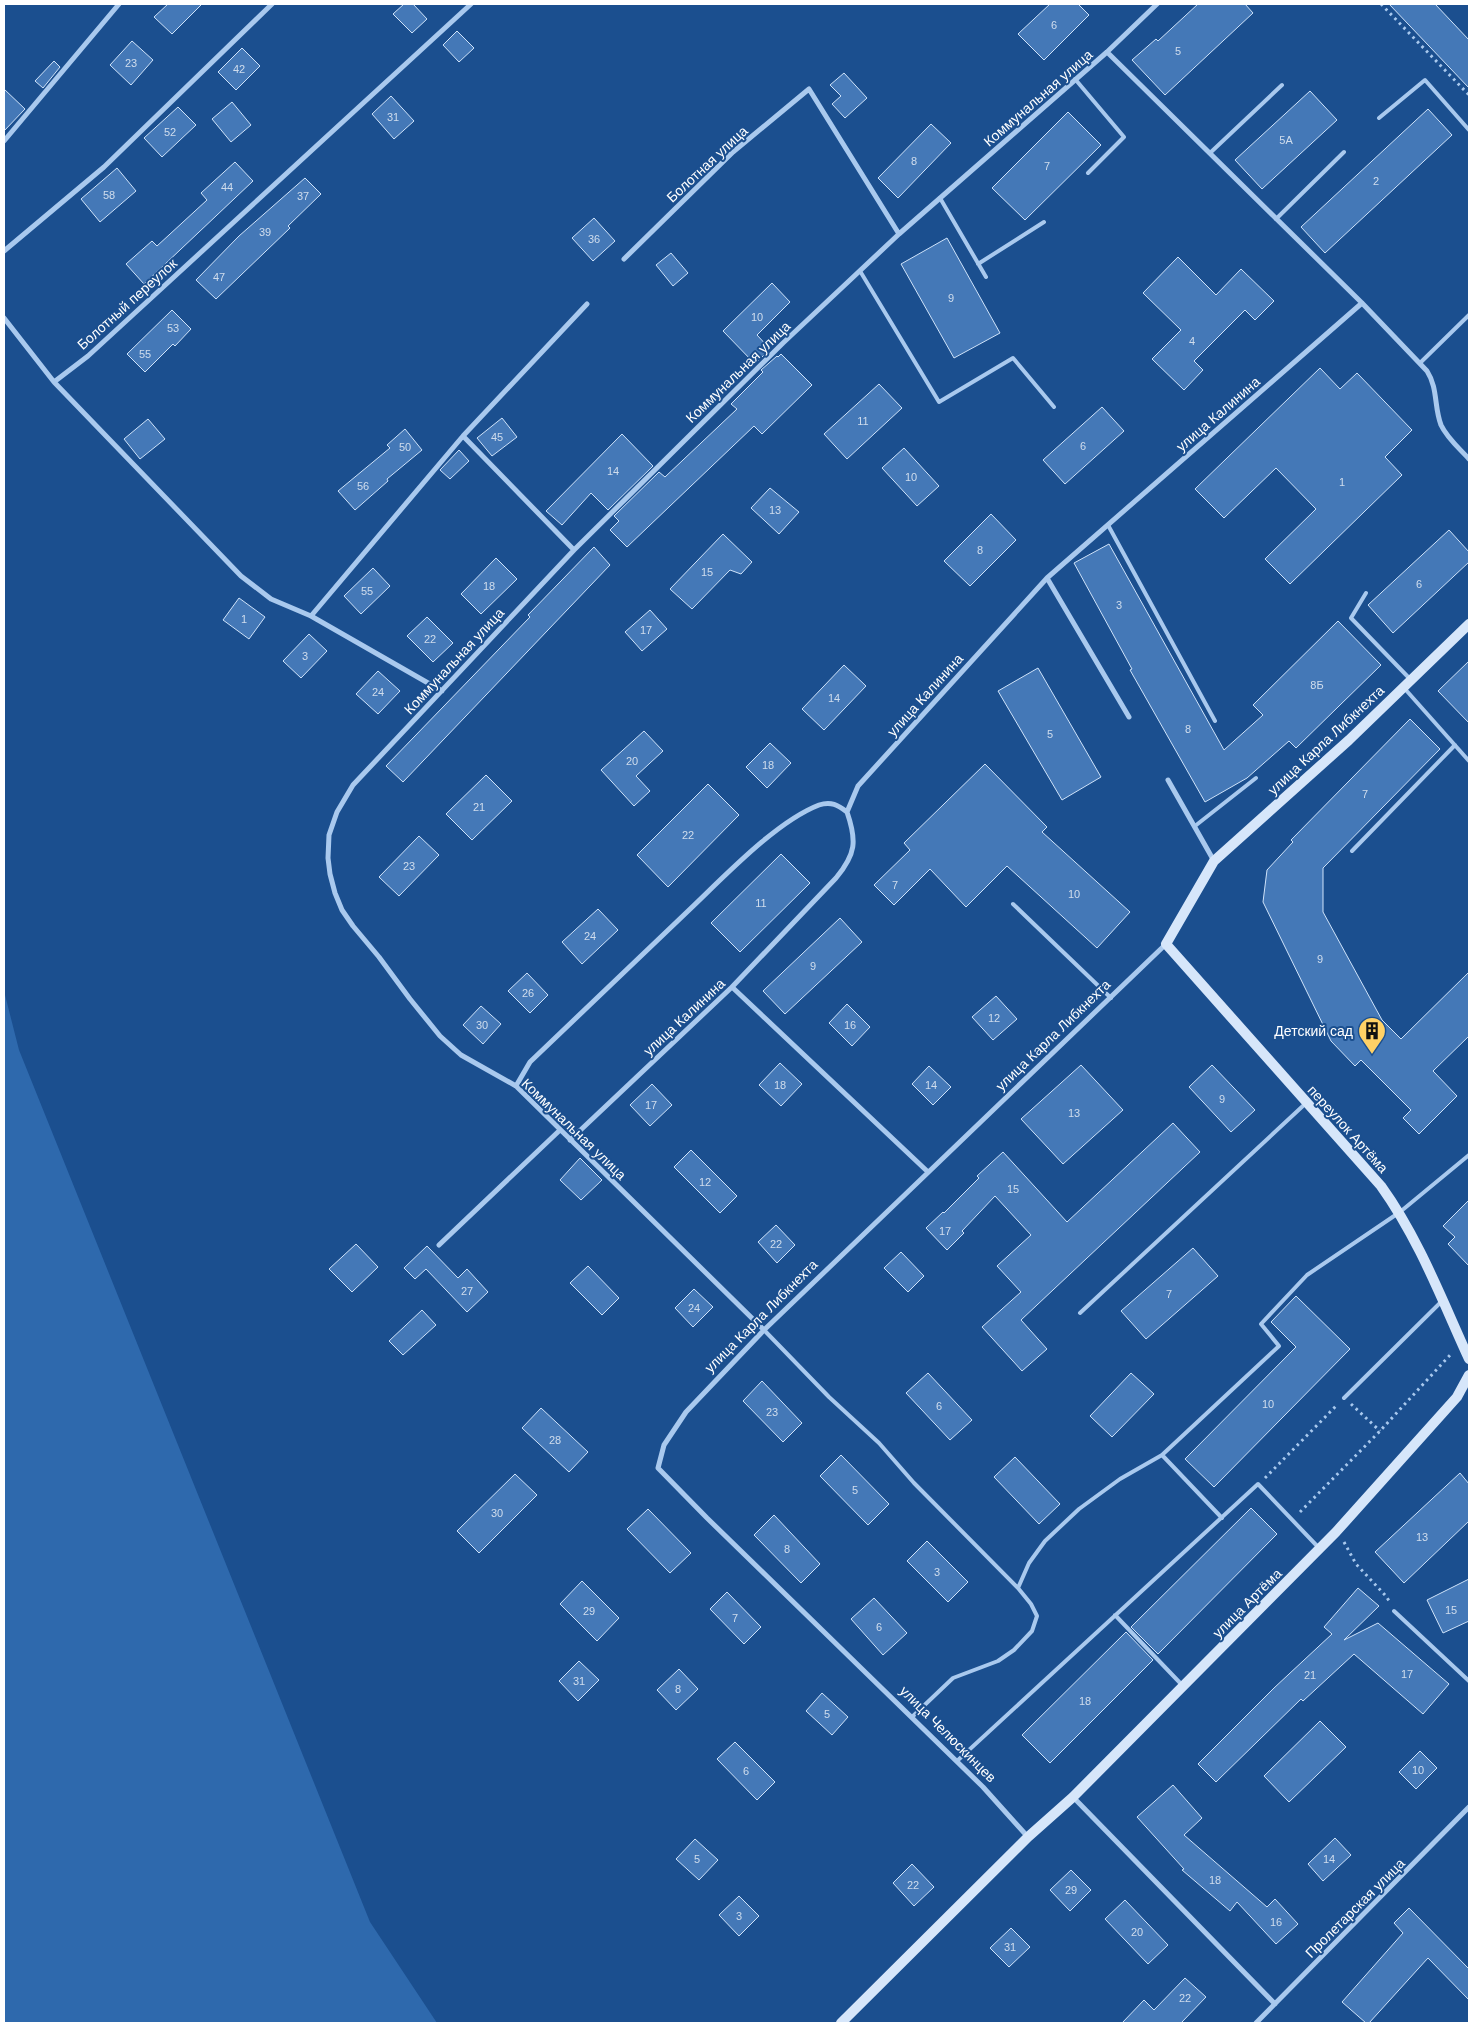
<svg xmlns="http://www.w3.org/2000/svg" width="1473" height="2027" viewBox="0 0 1473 2027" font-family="Helvetica,sans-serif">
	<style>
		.green { fill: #2e69ad }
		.building { fill: #4478b7; stroke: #cfe3fa }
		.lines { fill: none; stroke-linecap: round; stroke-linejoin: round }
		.path { stroke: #a9c9ee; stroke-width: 3; stroke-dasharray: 2.5 4; stroke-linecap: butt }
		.lane { stroke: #a9c9ee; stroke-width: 4 }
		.street { stroke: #a9c9ee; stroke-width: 5 }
		.secondary { stroke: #d6e6fa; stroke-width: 10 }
		.labels { text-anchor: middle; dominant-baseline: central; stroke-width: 4; stroke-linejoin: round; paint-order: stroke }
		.number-label { font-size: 11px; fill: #d0dded }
		.street-label { font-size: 14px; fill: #fff; stroke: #1b4f8f }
		.poi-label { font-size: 14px; fill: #fff; stroke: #1b4f8f; text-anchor: end }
	</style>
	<rect width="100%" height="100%" fill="#1b4f8f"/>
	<path class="green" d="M4,991l15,59 351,872 67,101h-433z"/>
	<path class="building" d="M168,4h34l-30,30 -18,-17z
		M404,4h9l14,15 -15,14 -19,-19z
		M1050,4h28l11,11 -45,45 -26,-26z
		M1198,4h47l8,9 -88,82 -33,-35 24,-21 2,2z
		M1389,4h46l34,36v48z
		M457,31l17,17 -15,14 -16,-17z
		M132,41l21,19 -22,25 -21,-20z
		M242,48l18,18 -24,24 -18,-18z
		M54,61l6,6 -17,21 -8,-7z
		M844,73l23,25 -22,20 -13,-14 9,-8 -11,-11z
		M4,89l21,20 -21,22z
		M1310,91l27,29 -75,69 -27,-29z
		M391,96l23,25 -20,18 -22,-25z
		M232,102l19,23 -20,17 -19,-23z
		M178,107l18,18 -34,32 -18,-19z
		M1428,109l24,26 -127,118 -24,-26z
		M1068,112l33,33 -76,75 -33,-32z
		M931,124l20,19 -53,55 -20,-20z
		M235,162l18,19 -109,103 -18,-20 26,-23 5,5 50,-46 -6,-7z
		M117,168l19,23 -36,31 -19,-23z
		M305,178l16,16 -33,32 2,2 -74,71 -20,-19 43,-44z
		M594,218l21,23 -22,20 -21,-23z
		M947,238l53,95 -46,25 -53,-94z
		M671,253l17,20 -15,13 -17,-21z
		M1178,257l38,38 25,-26 33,32 -19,19 -10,-10 -51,51 9,9 -19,20 -32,-31 29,-29 -38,-37z
		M772,283l18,19 -33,33 13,14 -15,15 -32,-33z
		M172,310l19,19 -16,17 -2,-2 -28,28 -18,-18z
		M781,354l31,31 -50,49 -8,-8 -127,121 -17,-17 9,-9 -5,-5 45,-44 6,5 72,-68 -6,-5 32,-32 -2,-2 16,-14 1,1z
		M1320,368l20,21 17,-16 55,57 -27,27 17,18 -112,109 -25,-25 51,-50 -40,-41 -52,50 -29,-29z
		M879,384l23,24 -55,51 -23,-25z
		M1102,407l22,24 -59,53 -22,-24z
		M502,418l15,19 -25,19 -15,-18z
		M148,419l17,20 -25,20 -16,-20z
		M405,429l17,21 -35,29 1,2 -33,29 -17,-19 52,-43 -3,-3z
		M622,434l31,32 -45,44 -17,-17 -29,32 -16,-14z
		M904,448l35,38 -22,20 -35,-38z
		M459,450l10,11 -19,18 -10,-9z
		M770,488l29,24 -20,22 -28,-26z
		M991,514l25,26 -46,46 -26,-25z
		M1449,530l20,22v10l-76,71 -25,-28z
		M723,534l29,28 -11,12 -11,-4 -38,39 -22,-20z
		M1109,544l115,206 39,-35 -10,-10 85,-84 43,44 -85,83 -7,-7 -42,37 -42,24 -75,-132 2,-1 -58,-106z
		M594,547l16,18 -207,217 -17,-16 144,-149 -2,-2z
		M496,558l21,21 -36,35 -20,-20z
		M373,568l17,18 -29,28 -17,-18z
		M239,598l26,19 -16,22 -26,-19z
		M650,610l17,19 -25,22 -17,-19z
		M427,617l26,26 -20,19 -26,-26z
		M309,634l18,17 -26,27 -18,-17z
		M1469,661v62l-31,-32z
		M844,665l22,21 -42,44 -22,-21z
		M1038,668l63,109 -39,23 -64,-109z
		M378,671l22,20 -22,23 -22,-20z
		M1410,719l30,30 -117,119v44l59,108 19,19 68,-67v64l-36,35 24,25 -38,38 -16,-16 8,-8 -50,-50 -6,6 -24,-25 -68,-139 4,-32 26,-28 -2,-2z
		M644,731l19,20 -27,25 14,15 -16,15 -33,-36z
		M770,743l21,20 -24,25 -21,-21z
		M985,764l62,63 -5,5 88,80 -33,36 -90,-82 -41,41 -36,-38 -36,36 -20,-20 36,-35 -6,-7z
		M486,775l26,26 -40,39 -26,-26z
		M708,784l31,31 -71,72 -31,-32z
		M419,836l20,19 -40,41 -20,-19z
		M781,854l29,29 -70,69 -29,-29z
		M598,909l20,21 -36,34 -20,-22z
		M840,918l22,24 -77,72 -22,-23z
		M527,973l21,22 -18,18 -22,-22z
		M996,996l21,23 -24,21 -21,-23z
		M847,1004l23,23 -18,19 -23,-23z
		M481,1006l20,18 -18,20 -20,-19z
		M780,1063l22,21 -21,22 -22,-21z
		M1081,1065l42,45 -60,54 -42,-45z
		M1212,1065l43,45 -24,22 -42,-45z
		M929,1066l22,21 -18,18 -21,-21z
		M652,1084l20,21 -22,21 -20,-21z
		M1173,1123l27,29 -179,168 26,29 -25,22 -40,-44 39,-35 -24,-26 34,-31 -36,-39 -33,35 2,2 -17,17 -21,-22 17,-16 1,1 35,-35 -2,-2 26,-24 64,70z
		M691,1150l46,46 -17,17 -46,-46z
		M580,1158l22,22 -21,20 -21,-20z
		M1469,1200v66l-21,-22 7,-7 -12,-11z
		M776,1225l19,20 -18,18 -19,-21z
		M356,1244l22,23 -26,25 -23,-23z
		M427,1246l31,32 9,-9 21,23 -21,20 -41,-43 -11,10 -11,-11z
		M1193,1248l25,28 -72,63 -25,-28z
		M901,1252l23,24 -16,16 -24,-24z
		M588,1266l31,32 -17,17 -32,-32z
		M694,1289l19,18 -20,20 -18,-19z
		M1296,1296l54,53 -136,138 -29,-28 111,-112 -25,-25z
		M422,1310l14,15 -33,30 -14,-14z
		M928,1373l44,47 -22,20 -44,-47z
		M1131,1373l23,21 -42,43 -22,-21z
		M762,1381l40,42 -19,19 -40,-41z
		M541,1408l47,44 -19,20 -47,-44z
		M841,1455l48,49 -21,21 -48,-49z
		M1015,1457l45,47 -21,20 -45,-47z
		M1460,1473l9,11v37l-65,62 -29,-31z
		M515,1474l22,21 -58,58 -22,-22z
		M1251,1508l26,26 -119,120 -27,-27z
		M648,1509l43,44 -21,20 -43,-44z
		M774,1515l46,49 -19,19 -47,-48z
		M927,1541l41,41 -20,20 -41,-41z
		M1469,1579v42l-26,12 -16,-33z
		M582,1581l37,37 -22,23 -37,-37z
		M1358,1588l21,18 -35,34 34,-17 71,61 -26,30 -69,-60 -51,47 -2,-2 -85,83 -18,-18 76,-76 58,-54 -8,-7z
		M727,1592l34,35 -17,17 -34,-35z
		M874,1598l33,35 -24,22 -32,-36z
		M1126,1632l27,28 -103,103 -28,-28z
		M579,1661l20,19 -21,21 -19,-20z
		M679,1669l19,20 -22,21 -19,-20z
		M822,1693l26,24 -16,18 -26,-24z
		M1320,1721l26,26 -57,55 -25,-26z
		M735,1742l40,40 -18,18 -40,-41z
		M1420,1751l17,17 -21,21 -17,-17z
		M1173,1785l29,33 -18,17 83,72 8,-8 23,25 -22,20 -39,-42 -7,9 -48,-41 2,-1 -47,-52z
		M1335,1838l16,17 -28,26 -15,-17z
		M695,1839l23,21 -19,20 -23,-21z
		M912,1864l22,23 -20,19 -21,-23z
		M1071,1870l20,20 -21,21 -20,-21z
		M739,1896l20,20 -20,20 -20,-21z
		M1125,1900l43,45 -20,19 -43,-45z
		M1409,1908l60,61v31l-41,-42 -59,65h-3l-24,-21 61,-69 -9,-10z
		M1011,1928l19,19 -21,20 -19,-19z
		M1185,1978l21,19 -25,26h-59l22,-23 10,10z"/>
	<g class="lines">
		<path class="path" d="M1381,4l88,91
			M1351,1404l29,27
			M1265,1478l71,-72
			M1300,1512l80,-81 71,-77
			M1344,1542l12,22 29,31 5,7"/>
		<path class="lane" d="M1075,79l49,58 -36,36
			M1379,118l46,-38 44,50
			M1210,153l72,-68
			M940,198l46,79
			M1276,219l68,-67
			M978,264l66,-42
			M860,271l79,131 74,-44 41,49
			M1420,363l49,-48
			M1108,525l107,196
			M1366,593l-15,25 60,62
			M1405,689l64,72
			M1195,826l61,-48
			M1352,851l103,-106
			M1013,904l98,94
			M1080,1313l225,-209
			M764,1330l65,67 50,46 35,40 104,105 13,16 6,12 -5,15 -18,19 -16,11 -45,17 -41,39
			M1344,1398l98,-97
			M1222,1518l-60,-63 117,-109 -18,-22 46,-49 93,-63 69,-57
			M1018,1588l11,-25 16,-22 34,-32 41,-30 42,-24
			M1394,1611l75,70
			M1115,1615l68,71
			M957,1761l301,-277 61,64"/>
		<path class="street" d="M1107,52l255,251 65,68c11,17 7,36 14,54 6,13 18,23 28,34
			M4,141l115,-137
			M4,251l100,-84 168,-163
			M624,259l109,-107 76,-63 90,145
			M4,318l50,64
			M463,436l111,114
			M1047,578l82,139
			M311,616l152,-180 124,-132
			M442,691l-131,-75 -40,-17 -30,-23 -187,-194 34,-26 383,-352
			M1168,780l46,81
			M732,987l196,185
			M516,1086l14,-24c52,-50 104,-100 157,-150 35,-33 88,-90 132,-107 12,-4 19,0 28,7
			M570,1140l162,-153 104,-109c20,-24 21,-37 11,-66l11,-26 189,-208 315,-275
			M439,1245l121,-115
			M764,1330l-248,-244 -55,-31 -21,-19 -30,-37 -31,-42 -26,-31 -11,-16 -7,-17 -5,-19 -2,-16 1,-23 8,-23 16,-27 221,-235 209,-207 116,-109 208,-182 50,-48
			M1073,1797l202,207
			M1028,1837l-45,-50 -276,-269 -49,-50 6,-23 22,-33 78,-82 402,-386
			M1256,2023l213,-216"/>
		<path class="secondary" d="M1469,624l-120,116 -135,121 -48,83 215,242c38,53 61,114 88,173
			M841,2023l187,-186 45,-40 263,-265 121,-135 12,-22"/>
	</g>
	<defs>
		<symbol id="building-pin" viewBox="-11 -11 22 30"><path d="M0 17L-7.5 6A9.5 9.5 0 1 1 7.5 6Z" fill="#ffd166" stroke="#1b4f8f"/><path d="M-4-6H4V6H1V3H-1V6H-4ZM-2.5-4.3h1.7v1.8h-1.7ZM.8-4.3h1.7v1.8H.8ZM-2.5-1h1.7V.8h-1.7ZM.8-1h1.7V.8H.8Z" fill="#111"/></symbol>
	</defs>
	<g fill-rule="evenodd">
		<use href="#building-pin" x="1356" y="1015" width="32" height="43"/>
	</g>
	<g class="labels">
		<g class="number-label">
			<text x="1054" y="25">6</text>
			<text x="1178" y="51">5</text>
			<text x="131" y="63">23</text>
			<text x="239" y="69">42</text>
			<text x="393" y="117">31</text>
			<text x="170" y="132">52</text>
			<text x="1286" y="140">5А</text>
			<text x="914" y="161">8</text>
			<text x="1047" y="166">7</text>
			<text x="1376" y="181">2</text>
			<text x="227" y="187">44</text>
			<text x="109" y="195">58</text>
			<text x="303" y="196">37</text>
			<text x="265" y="232">39</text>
			<text x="594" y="239">36</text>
			<text x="219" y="277">47</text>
			<text x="951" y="298">9</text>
			<text x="757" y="317">10</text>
			<text x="173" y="328">53</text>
			<text x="1192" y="341">4</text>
			<text x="145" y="354">55</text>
			<text x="863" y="421">11</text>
			<text x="497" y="437">45</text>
			<text x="1083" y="446">6</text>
			<text x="405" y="447">50</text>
			<text x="613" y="471">14</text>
			<text x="911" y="477">10</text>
			<text x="1342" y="482">1</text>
			<text x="363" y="486">56</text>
			<text x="775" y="510">13</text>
			<text x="980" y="550">8</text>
			<text x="707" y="572">15</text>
			<text x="1419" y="584">6</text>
			<text x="489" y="586">18</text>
			<text x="367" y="591">55</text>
			<text x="1119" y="605">3</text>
			<text x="244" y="619">1</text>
			<text x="646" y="630">17</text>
			<text x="430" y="639">22</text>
			<text x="305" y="656">3</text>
			<text x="1317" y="685">8Б</text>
			<text x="378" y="692">24</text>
			<text x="834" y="698">14</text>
			<text x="1188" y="729">8</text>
			<text x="1050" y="734">5</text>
			<text x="632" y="761">20</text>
			<text x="768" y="765">18</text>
			<text x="1365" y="794">7</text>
			<text x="479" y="807">21</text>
			<text x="688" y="835">22</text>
			<text x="409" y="866">23</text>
			<text x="895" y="885">7</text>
			<text x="1074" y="894">10</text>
			<text x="761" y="903">11</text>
			<text x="590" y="936">24</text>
			<text x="1320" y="959">9</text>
			<text x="813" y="966">9</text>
			<text x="528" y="993">26</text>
			<text x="994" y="1018">12</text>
			<text x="482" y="1025">30</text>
			<text x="850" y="1025">16</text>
			<text x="780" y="1085">18</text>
			<text x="931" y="1085">14</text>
			<text x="1222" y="1099">9</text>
			<text x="651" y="1105">17</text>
			<text x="1074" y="1113">13</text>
			<text x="705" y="1182">12</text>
			<text x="1013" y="1189">15</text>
			<text x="945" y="1231">17</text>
			<text x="776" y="1244">22</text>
			<text x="467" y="1291">27</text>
			<text x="1169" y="1294">7</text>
			<text x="694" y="1308">24</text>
			<text x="1268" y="1404">10</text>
			<text x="939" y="1406">6</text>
			<text x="772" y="1412">23</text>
			<text x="555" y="1440">28</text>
			<text x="855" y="1490">5</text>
			<text x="497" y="1513">30</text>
			<text x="1422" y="1537">13</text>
			<text x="787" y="1549">8</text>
			<text x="937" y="1572">3</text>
			<text x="1451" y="1610">15</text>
			<text x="589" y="1611">29</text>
			<text x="735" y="1618">7</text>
			<text x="879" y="1627">6</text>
			<text x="1407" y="1674">17</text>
			<text x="1310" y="1675">21</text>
			<text x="579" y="1681">31</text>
			<text x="678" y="1689">8</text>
			<text x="1085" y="1701">18</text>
			<text x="827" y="1714">5</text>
			<text x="1418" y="1770">10</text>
			<text x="746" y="1771">6</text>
			<text x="697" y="1859">5</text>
			<text x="1329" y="1859">14</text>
			<text x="1215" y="1880">18</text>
			<text x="913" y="1885">22</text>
			<text x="1071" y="1890">29</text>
			<text x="739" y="1916">3</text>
			<text x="1276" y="1922">16</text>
			<text x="1137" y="1932">20</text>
			<text x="1010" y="1947">31</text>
			<text x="1185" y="1998">22</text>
		</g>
		<g class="street-label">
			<text transform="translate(1038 98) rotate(-41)">Коммунальная улица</text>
			<text transform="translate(707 164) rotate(-43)">Болотная улица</text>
			<text transform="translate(127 304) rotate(-42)">Болотный переулок</text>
			<text transform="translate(738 372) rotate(-44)">Коммунальная улица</text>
			<text transform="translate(1218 414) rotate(-41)">улица Калинина</text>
			<text transform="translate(454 661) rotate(-47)">Коммунальная улица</text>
			<text transform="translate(925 695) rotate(-48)">улица Калинина</text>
			<text transform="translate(1326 740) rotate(-43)">улица Карла Либкнехта</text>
			<text transform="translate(684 1017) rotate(-43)">улица Калинина</text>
			<text transform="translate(1053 1035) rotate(-44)">улица Карла Либкнехта</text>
			<text transform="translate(574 1129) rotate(44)">Коммунальная улица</text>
			<text transform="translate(1348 1129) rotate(48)">переулок Артёма</text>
			<text transform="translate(761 1316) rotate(-45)">улица Карла Либкнехта</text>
			<text transform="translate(1247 1603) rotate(-45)">улица Артёма</text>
			<text transform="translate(948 1734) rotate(45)">улица Челюскинцев</text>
			<text transform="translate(1355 1908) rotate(-45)">Пролетарская улица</text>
		</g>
		<g class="poi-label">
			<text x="1353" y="1031">Детский сад</text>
		</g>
	</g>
	<rect width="1473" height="2027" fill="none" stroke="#ffffff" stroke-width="10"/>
</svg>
